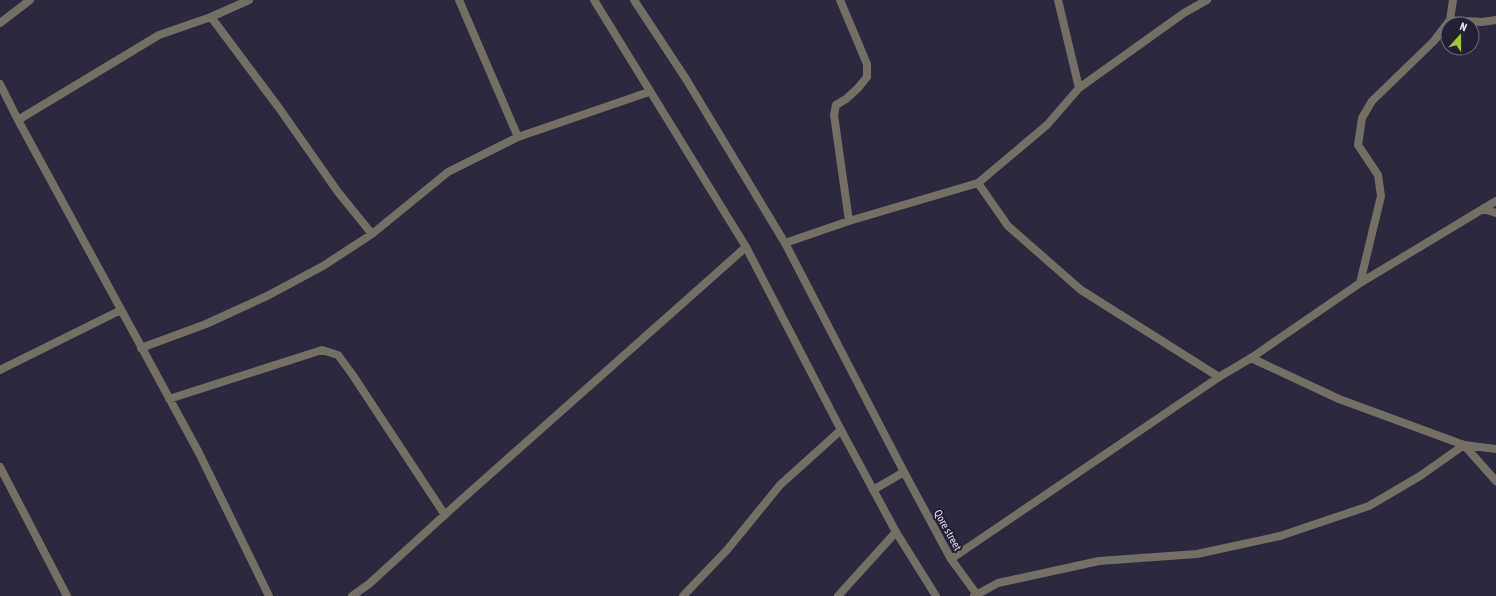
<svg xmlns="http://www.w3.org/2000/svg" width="1496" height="596" viewBox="0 0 1496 596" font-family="'Asap Condensed',sans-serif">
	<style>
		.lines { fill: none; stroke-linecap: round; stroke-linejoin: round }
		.minor { stroke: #746f64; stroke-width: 8 }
		.tertiary { stroke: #746f64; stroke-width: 8 }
		.labels { text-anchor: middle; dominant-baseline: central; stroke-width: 4; stroke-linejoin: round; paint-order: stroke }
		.street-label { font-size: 11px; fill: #dfdded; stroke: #231f35 }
	</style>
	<rect width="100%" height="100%" fill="#2c293f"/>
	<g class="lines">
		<path class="minor" d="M459,0l59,137
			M840,0l27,64v13l-9,11 -12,11 -10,6 -2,10 15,106
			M1058,0l21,88
			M211,17l68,91 59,84 34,42
			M1450,20l32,2 14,-2
			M0,23l30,-23
			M0,84l18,36 181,333 70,143
			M18,120l141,-85 52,-18 38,-17
			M978,183l30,43 73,64 138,87
			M1484,209l12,4
			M785,243l64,-22 129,-38 69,-58 32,-37 105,-75 23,-13
			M1360,283l21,-87 -3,-21 -20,-30 4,-27 10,-17 62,-60 16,-21 3,-20
			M141,348l65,-24 61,-28 56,-30 49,-32 76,-62 70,-35 131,-45
			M1251,358l88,41 125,46 32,4
			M0,370l121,-60
			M169,399l153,-49 16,5 14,19 93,141
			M1464,445l32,36
			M0,467l67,129
			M951,559l268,-182 32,-19 109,-75 136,-82
			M352,596l17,-12 91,-83 286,-254
			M683,596l44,-46 53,-65 61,-55
			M838,596l58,-64
			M974,596l24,-13 101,-22 98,-7 83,-18 89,-30 51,-30 44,-31"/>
		<path class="tertiary" d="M594,0l152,247 95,183 55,102 40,64
			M634,0l52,79 99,164 119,229 47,87 27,37
			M873,490l31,-18"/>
	</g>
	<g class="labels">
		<g class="street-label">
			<text transform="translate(948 530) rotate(61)">Qore street</text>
		</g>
	</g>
	<g transform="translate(1460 36) rotate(21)"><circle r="19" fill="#231f35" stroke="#6e6b7f"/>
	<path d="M0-3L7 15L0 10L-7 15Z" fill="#a1c92a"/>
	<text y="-6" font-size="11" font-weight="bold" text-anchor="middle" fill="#dfdded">N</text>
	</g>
</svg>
